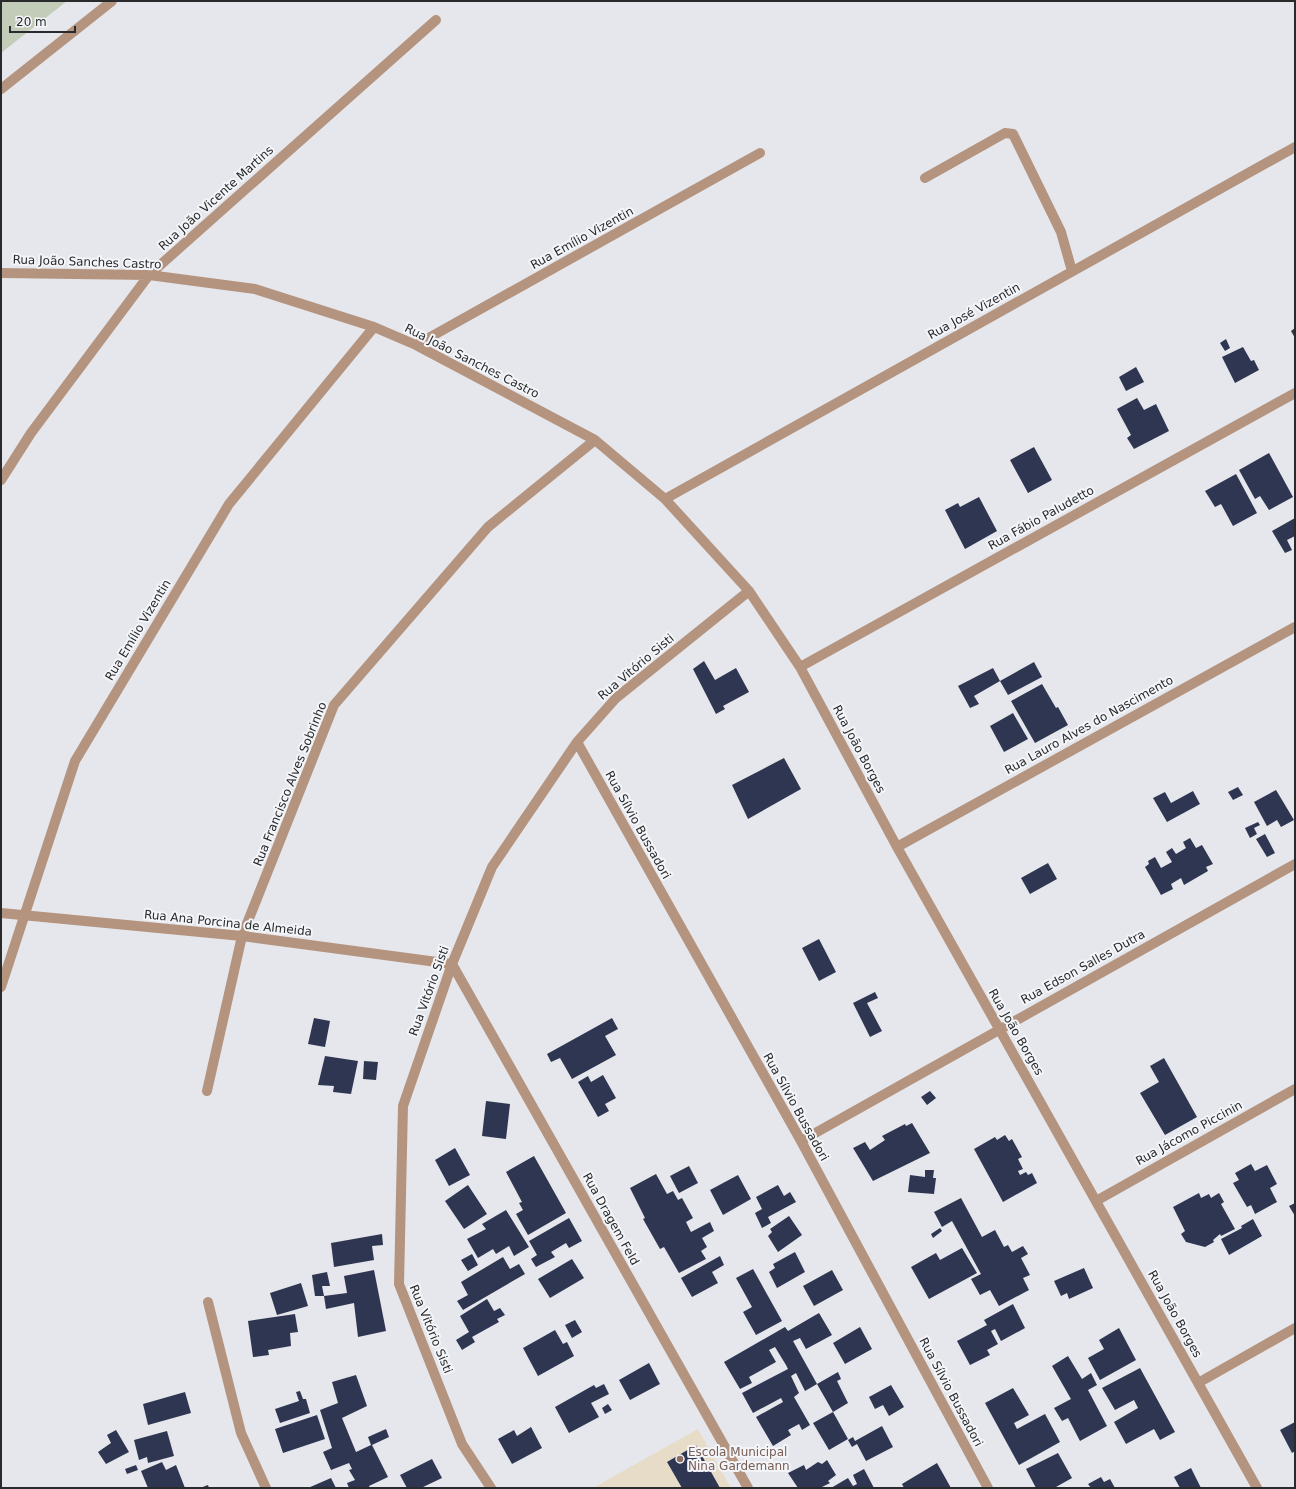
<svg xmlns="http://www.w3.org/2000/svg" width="1296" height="1489" viewBox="0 0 1296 1489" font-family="'DejaVu Sans',sans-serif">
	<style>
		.education { fill: #e7dcc8 }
		.green { fill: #c3ccb8 }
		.building { fill: #2e3651 }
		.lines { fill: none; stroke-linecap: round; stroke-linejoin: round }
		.minor { stroke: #b4947f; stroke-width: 10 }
		.education-dot { fill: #8d6e63; stroke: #f3f5f9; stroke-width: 1.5 }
		.labels { text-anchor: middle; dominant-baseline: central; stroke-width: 4; stroke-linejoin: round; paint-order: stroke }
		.street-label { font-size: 12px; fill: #292a2b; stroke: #f3f5f9 }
		.education-label { font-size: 12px; fill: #785e54; stroke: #f3f5f9; text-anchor: start }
	</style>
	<rect width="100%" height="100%" fill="#e6e7ec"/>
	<path class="education" d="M698,1429l33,59h-138z"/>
	<path class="green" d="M1,1h66l-66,52z"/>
	<path class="building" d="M1295,328v10l-4,-7z
		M1226,339l4,9 -5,3 -5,-8z
		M1243,347l8,14 3,-1 5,10 -24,13 -13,-26z
		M1136,367l8,15 -18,9 -7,-14z
		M1137,398l7,12 12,-6 13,27 -35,18 -7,-11 4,-3 -14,-26z
		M1034,447l18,33 -24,13 -18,-33z
		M1269,453l24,44 -24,13 -9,-14 -5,3 -16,-29z
		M1236,474l21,39 -24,13 -12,-22 -6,3 -10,-16z
		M979,497l18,34 -32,18 -20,-39 13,-7 2,4z
		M1295,518v18l-8,4 5,10 -7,3 -13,-22z
		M704,661l11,19 21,-12 13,24 -26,14 2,3 -9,5 -23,-45z
		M1034,662l8,15 -34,18 -8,-14z
		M993,668l7,13 -26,15 5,8 -9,4 -12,-22z
		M1042,684l14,24 2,-1 10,18 -33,18 -24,-42z
		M1013,713l15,26 -24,13 -14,-26z
		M784,758l17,31 -53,30 -16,-34z
		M1238,787l5,8 -10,5 -5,-8z
		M1276,790l18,30 -13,7 -4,-7 -10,6 -13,-24z
		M1193,791l7,13 -33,18 -14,-24 12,-6 6,11z
		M1258,822l2,3 -6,3 3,6 -7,4 -5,-10z
		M1265,834l10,19 -8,4 -11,-18z
		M1190,838l6,10 6,-3 11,19 -7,3 2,4 -24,14 -3,-7 -10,6 2,5 -12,6 -16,-28 4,-3 -1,-3 7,-4 6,11 11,-6 -6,-10 6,-4 4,6 10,-6 -3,-6z
		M1048,863l9,16 -27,15 -9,-16z
		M819,939l17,33 -17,9 -17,-33z
		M875,992l3,6 -11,5 15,28 -12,6 -17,-34z
		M314,1018l16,3 -5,26 -17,-3z
		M612,1018l6,11 -13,7 11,19 -44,24 -12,-21 -9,4 -4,-8z
		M325,1056l33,5 -7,33 -18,-2 1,-6 -16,-1z
		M1164,1058l33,59 -32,18 -25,-42 19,-11 -9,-16z
		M364,1061l14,1 -2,18 -13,-1z
		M603,1075l13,23 -11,6 4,7 -11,6 -20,-35 10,-6 3,6z
		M930,1091l6,7 -9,7 -6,-8z
		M486,1101l24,3 -4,35 -24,-3z
		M912,1123l18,30 -57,28 -20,-33 12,-6 5,8 15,-10 -3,-4 23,-12 1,2z
		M1005,1135l4,6 3,-2 10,18 -4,2 5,10 -5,2 2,4 6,-3 2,3 4,-2 5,10 -34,19 -29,-53 21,-12 2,3z
		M455,1148l15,27 -21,11 -14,-26z
		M534,1156l32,57 -38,22 -12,-21 7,-4 -4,-7 3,-1 -16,-30z
		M1251,1164l4,7 12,-6 10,19 -7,4 7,14 -22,12 -4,-9 -4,2 -14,-24 6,-3 -4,-7z
		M689,1166l9,17 -19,10 -9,-17z
		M925,1170h9l-1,8h3l-2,16 -26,-2 2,-17 15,2z
		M656,1174l11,20 6,-3 5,9 4,-2 11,20 -7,4 5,10 19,-10 4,9 -12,7 5,9 -6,4 5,8 -27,14 -15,-26 -4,2 -17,-30 2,-1 -15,-30z
		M738,1175l13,24 -28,16 -13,-25z
		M468,1185l19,29 -23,15 -19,-28z
		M778,1185l6,11 6,-4 6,10 -28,15 3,6 -9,5 -7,-15 7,-4 -6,-12z
		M1199,1193l2,5 8,-4 2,4 8,-5 5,9 -3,2 14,25 -14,7 -1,-2 -7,6 1,2 -9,5 -19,-5 -5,-8 4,-3 -12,-24z
		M961,1198l21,39 13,-7 9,17 4,-2 4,7 11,-6 5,8 -7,4 9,17 -7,3 6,12 -30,16 -9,-16 -10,5 -9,-16 10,-5 -29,-53 -10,6 -8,-15z
		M1295,1203v13l-6,-10z
		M506,1210l23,37 -15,9 -5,-10 -13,8 -3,-5 -15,9 -11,-19 19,-10 -4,-5z
		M789,1216l13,19 -24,17 -10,-16 4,-4 -2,-3z
		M569,1218l13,23 -13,7 -3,-5 -15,9 4,5 -19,10 -5,-8 6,-4 -8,-14z
		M1253,1219l9,17 -33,19 -8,-16 21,-11 -1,-2z
		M940,1228l2,3 -9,7 -2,-4z
		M382,1234l1,11 -11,1 2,14 -40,7 -3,-24z
		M962,1248l15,25 -48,26 -18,-32 25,-14 4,7z
		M795,1252l10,20 -28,16 -8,-16 6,-4 -2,-4z
		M472,1254l6,11 -10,6 -7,-11z
		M720,1256l4,9 -12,7 6,11 -26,14 -11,-19z
		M503,1257l7,12 9,-5 6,10 -62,36 -6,-9 11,-6 -7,-13z
		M572,1259l12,19 -34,20 -12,-19z
		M1084,1268l9,20 -24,11 -2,-6 -6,3 -7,-15z
		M753,1269l29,52 -26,14 -13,-23 9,-5 -16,-29z
		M374,1270l12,61 -28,6 -4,-34 -28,6 -2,-13h-9l-3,-21 15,-3 3,14h-8l2,10 23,-3 -3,-17z
		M832,1270l11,20 -29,16 -11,-20z
		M301,1283l7,23 -31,9 -7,-22z
		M487,1299l7,12 6,-3 5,7 -8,4 2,3 -27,15 3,5 -13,8 -6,-10 13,-8 -9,-16z
		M1013,1304l12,24 -24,13 -6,-12 -4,2 7,13 -11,6 3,5 -20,10 -13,-24 30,-16 -3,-5z
		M819,1313l13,22 -26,14 -6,-11 -7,3 24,43 21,-12 3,7 -4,2 11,22 -15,9 -16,-28 -12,7 -9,-18 -5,3 8,17 -5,4 16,28 -8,5 -3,-6 -11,6 3,5 -18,11 -17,-29 27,-15 -2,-4 -28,15 -11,-20 46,-24 -2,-4 -11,-18 -6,3 7,12 -27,15 3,6 -12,6 -16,-27 61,-35 3,4z
		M295,1314l3,18 -8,1 1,13 -23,4 1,5 -16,2 -5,-36z
		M575,1320l7,12 -10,6 -7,-13z
		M860,1327l12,22 -27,15 -12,-21z
		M1119,1328l17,32 -36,20 -12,-22 16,-9 -5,-9z
		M555,1330l8,14 4,-2 7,14 -36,20 -15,-28z
		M1068,1356l14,23 9,-6 6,12 -9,5 19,36 -27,15 -12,-23 -6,3 -8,-13 17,-9 -19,-33z
		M649,1363l11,21 -30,16 -11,-20z
		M1140,1368l35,64 -15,8 -6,-11 -28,15 -12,-22 24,-14 -4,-8 -19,10 -13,-22z
		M356,1375l11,31 -25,12 14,34 15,-7 -3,-8 18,-8 3,8 -17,8 16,32 -19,9 1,2h-21l-2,-5 8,-3 -6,-10 3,-1 -3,-6 -18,7 -8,-18 9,-4 -12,-38 18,-7 -6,-21z
		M604,1384l5,10 -18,9 8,14 -30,16 -14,-26 39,-22 2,3z
		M891,1385l13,22 -15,9 -6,-11 -8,4 -6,-12z
		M1013,1388l16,27 -15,8 3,6 28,-15 15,28 -41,23 -34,-62z
		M300,1391l3,8h3l4,14 -30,10 -5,-14 24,-8 -3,-9z
		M185,1392l6,21 -43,12 -5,-21z
		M608,1404l4,6 -7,4 -3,-6z
		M833,1412l15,27 -19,11 -16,-27z
		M317,1415l8,24 -42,14 -8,-24z
		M1295,1422v29l-3,2 -12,-23z
		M882,1426l11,21 -27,14 -9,-17 -5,3 -4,-7 5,-3 2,4z
		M531,1427l11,21 -30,16 -14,-25 16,-9 3,6z
		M116,1430l13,22 -23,12 -8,-12 13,-9 -4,-8z
		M167,1431l7,25 -26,7 -1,-6 -8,3 -5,-20z
		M696,1445l24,43h-38l-15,-26z
		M1058,1453l14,25 -16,9 1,1h-21l-10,-19z
		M432,1459l10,19 -21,10h-14l-7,-13z
		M827,1460l9,15 -8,6 2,2 -10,5h-22l-10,-15 16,-8 2,5 12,-8 4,2z
		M162,1462l4,8 10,-5 9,23h-37l-7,-17z
		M937,1463l14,25h-47l-2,-4z
		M136,1465l2,5 -11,4 -2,-5z
		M1191,1468l10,20h-21l-6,-11z
		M864,1469l10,19h-43l17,-10 5,8 4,-2 -4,-9z
		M1101,1477l3,5 6,-3 5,9h-24l-3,-4z
		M331,1478l5,10h-28z
		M208,1485l1,3h-9z"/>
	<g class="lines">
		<path class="minor" d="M1,89l111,-88
			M925,178l80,-45 8,1 48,98 11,39
			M1,273l148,2 106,14 119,38 42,18 179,95 70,59 84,92 51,76 97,180 360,641
			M416,345l344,-192
			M1,480l30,-47 118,-158 287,-255
			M665,499l630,-352
			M800,667l495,-274
			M577,742l224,399 187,347
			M897,847l398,-220
			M1,913l241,23 210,28
			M452,964l296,524
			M1,987l74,-226 154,-257 145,-177
			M207,1091l35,-155 92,-231 154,-178 107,-87
			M801,1141l494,-277
			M1096,1201l199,-112
			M208,1302l33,131 25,55
			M1198,1383l97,-55
			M491,1488l-29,-44 -63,-160 4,-178 49,-142 40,-97 85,-125 39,-44 133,-107"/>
	</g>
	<circle class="education-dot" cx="680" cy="1459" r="4"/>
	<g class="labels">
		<g class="street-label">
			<text transform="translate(216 198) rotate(-42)">Rua João Vicente Martins</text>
			<text transform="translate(582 238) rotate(-29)">Rua Emílio Vizentin</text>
			<text transform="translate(87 262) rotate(2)">Rua João Sanches Castro</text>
			<text transform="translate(974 311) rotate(-29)">Rua José Vizentin</text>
			<text transform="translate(472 361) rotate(27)">Rua João Sanches Castro</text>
			<text transform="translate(1041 518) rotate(-29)">Rua Fábio Paludetto</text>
			<text transform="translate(138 630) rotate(-59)">Rua Emílio Vizentin</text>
			<text transform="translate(636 667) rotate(-40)">Rua Vitório Sisti</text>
			<text transform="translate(1089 725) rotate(-29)">Rua Lauro Alves do Nascimento</text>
			<text transform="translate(859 749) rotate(62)">Rua João Borges</text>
			<text transform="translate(290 784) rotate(-68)">Rua Francisco Alves Sobrinho</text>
			<text transform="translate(638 825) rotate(61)">Rua Sílvio Bussadori</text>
			<text transform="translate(228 923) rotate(6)">Rua Ana Porcina de Almeida</text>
			<text transform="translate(1083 967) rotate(-29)">Rua Edson Salles Dutra</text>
			<text transform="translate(429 991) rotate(-70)">Rua Vitório Sisti</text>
			<text transform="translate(1016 1032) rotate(60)">Rua João Borges</text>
			<text transform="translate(796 1107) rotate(61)">Rua Sílvio Bussadori</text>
			<text transform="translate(1189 1133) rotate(-29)">Rua Jácomo Piccinin</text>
			<text transform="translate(611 1219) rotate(61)">Rua Dragem Feld</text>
			<text transform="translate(1175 1314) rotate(61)">Rua João Borges</text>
			<text transform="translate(431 1329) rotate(68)">Rua Vitório Sisti</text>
			<text transform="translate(951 1392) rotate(62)">Rua Sílvio Bussadori</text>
		</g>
		<g class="education-label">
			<text x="688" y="1452">Escola Municipal<tspan x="688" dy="14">Nina Gardemann</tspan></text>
		</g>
	</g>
	<rect width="1296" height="1489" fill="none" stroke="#292a2b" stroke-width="4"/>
	<path d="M10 26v6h65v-6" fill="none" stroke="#292a2b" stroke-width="2"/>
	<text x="16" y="26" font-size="12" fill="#292a2b" stroke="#f3f5f9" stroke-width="3" paint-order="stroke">20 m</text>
</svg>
